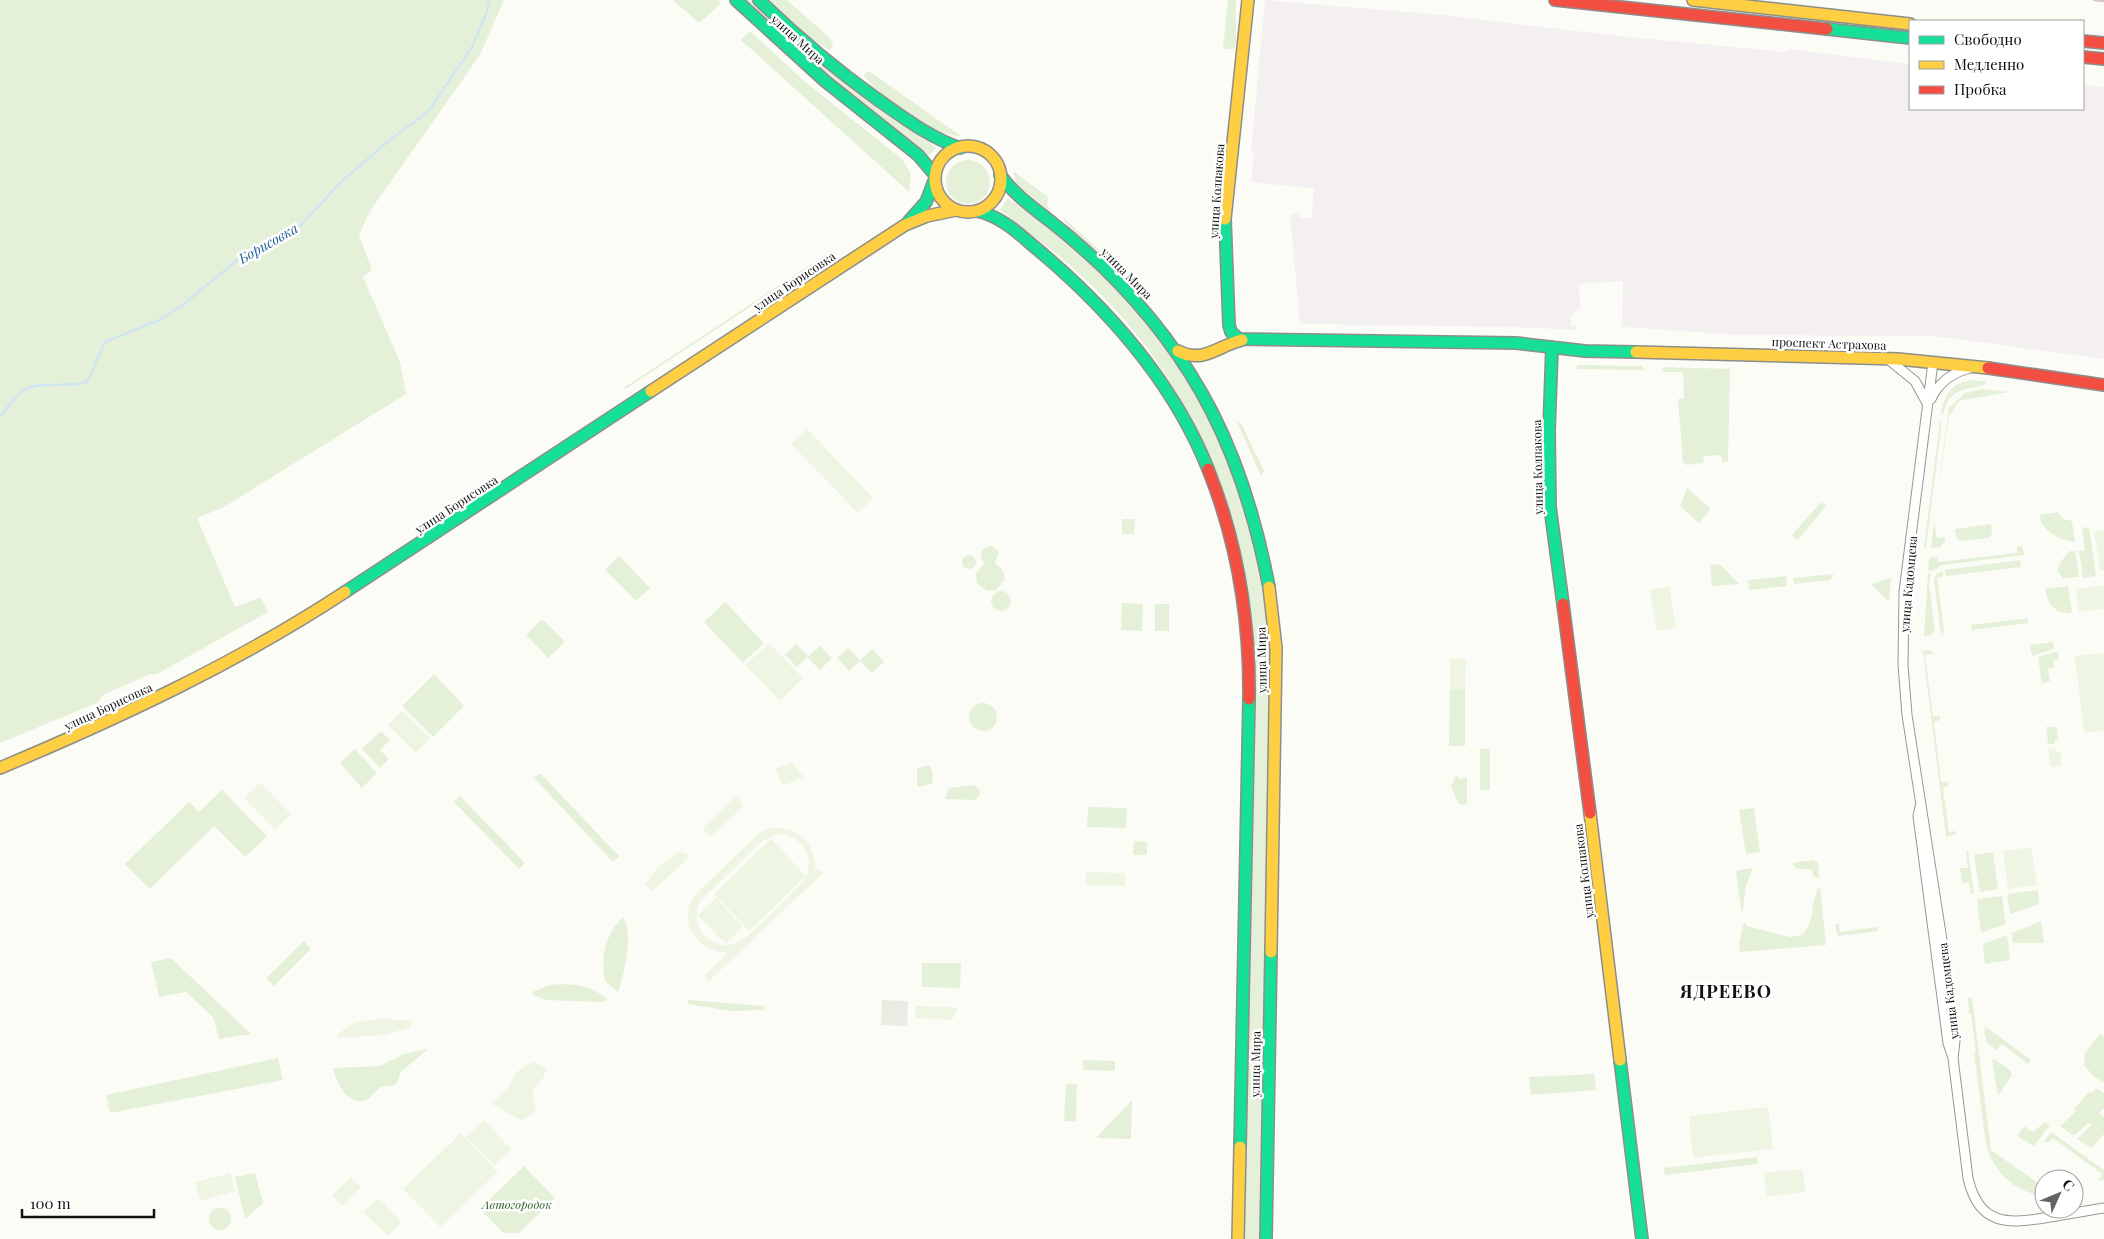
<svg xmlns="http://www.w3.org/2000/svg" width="2104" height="1239" viewBox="0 0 2104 1239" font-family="'Playfair Display',serif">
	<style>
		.industrial { fill: #f4f0f2 }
		.green { fill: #e5f0d9 }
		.pitch { fill: #eff5e3; fill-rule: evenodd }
		.plaza { fill: #ecebe3 }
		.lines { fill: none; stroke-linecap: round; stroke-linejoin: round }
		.stream { stroke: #d1e6f3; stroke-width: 2.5 }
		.street-casing { stroke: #979795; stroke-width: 11 }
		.fast-casing { stroke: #8d8d8b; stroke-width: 14 }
		.slow-casing { stroke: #8d8d8b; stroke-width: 14 }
		.jam-casing { stroke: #8d8d8b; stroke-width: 14 }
		.street { stroke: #fffffe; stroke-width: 9 }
		.fast { stroke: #16e098; stroke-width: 11 }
		.slow { stroke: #ffcf43; stroke-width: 11 }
		.jam { stroke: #f24e42; stroke-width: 11 }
		.rail { stroke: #d7c8c7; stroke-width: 2.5 }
		.labels { text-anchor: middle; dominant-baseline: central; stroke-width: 5; stroke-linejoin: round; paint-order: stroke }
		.street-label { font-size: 12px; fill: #111; stroke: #fff }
		.park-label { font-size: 12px; font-style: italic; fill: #316426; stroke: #fff }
		.water-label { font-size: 14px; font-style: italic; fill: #246299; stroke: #fff }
		.district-label { font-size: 18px; font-weight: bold; letter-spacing: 1px; fill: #111; stroke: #fff }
	</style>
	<rect width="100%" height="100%" fill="#fcfcf7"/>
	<path class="industrial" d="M1265,0l177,15 177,21 166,16 4,-3 121,15v45h173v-24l21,2v272l-170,-23 -195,-1 -117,-8 1,-46 -44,3 1,24 -9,8v9h6v5l-65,-3 -212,-3 -10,-110 8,-1 1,5h12l3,-29 -63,-7 3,-30 -3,-1z"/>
	<path class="green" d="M0,0h504l-24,55 -110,156 -11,24 13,35 -9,7 37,85 6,32 -182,113 -27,11 38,89 26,-10 7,15 -111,62h-7l-47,21 -6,8 -97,40z
		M673,0h45l3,4 -22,19z
		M745,0h7l130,110 55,38 -9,8 -99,-80z
		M769,0h18l44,39 2,7 -3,4 -18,-10z
		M1228,0h8v44l-2,5h-11z
		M750,31l53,49 99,79 9,15 -2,18 -168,-152z
		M869,71l92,65c-33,-1 -78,-36 -98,-61z
		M946 182a22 22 0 1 1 44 0a22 22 0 1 1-44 0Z
		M1013,171l35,26 -1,7 4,9 -1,2 -34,-32z
		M1008,198c34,25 67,50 97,79 74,71 130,169 152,269 10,44 12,90 13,135l-10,558h-17l10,-619c-19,-135 -69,-249 -170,-343 -26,-24 -55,-45 -83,-67z
		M1064,218l61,56c-15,-8 -59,-40 -61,-56z
		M828,253v3l-201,132 -5,1z
		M1578,365l63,1 5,4 -71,-1z
		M1662,367l68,2 -2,93h-6l-1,-7 -18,1 1,7 -18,2 -3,-3 -5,-63 6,-1 -1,-26h-20z
		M1971,380l16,2c-10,11 -38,-1 -44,33h-2c2,-18 10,-32 30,-35z
		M1982,389l27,3 -50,9 -10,16 -13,84 13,-93 16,-15z
		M1236,420l5,3 23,48 -3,5z
		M1940,422h2l-16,125h-2z
		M1687,488l24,21 -12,14 -19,-17z
		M1821,502l5,4 -28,34 -6,-5z
		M2058,512l5,7 9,2 3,21c-15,-1 -33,-11 -36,-27z
		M1122,519h13l-1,15h-12z
		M1934,521l3,17 8,-1v4l-5,6 -9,1z
		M1991,524l1,10 -3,4 -29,3 -4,-4 -1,-8z
		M2089,527l7,49 -13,2 -4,-27 6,-1 -3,-22z
		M992,546l7,6 -4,11 8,7 2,9 -9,11 -9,1 -10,-8 -1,-9 8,-11c-6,-8 -3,-17 8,-17z
		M2020,546l3,3 1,6 -82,10 -10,6 -4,-1 1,-11 3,-2h5l1,5 79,-9v-6z
		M2070,551h5l4,26 -16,1 -6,-7 5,-11z
		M962 562a7 7 0 1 1 14 0a7 7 0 1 1-14 0Z
		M619,556l31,32 -14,13 -31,-31z
		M2020,560l1,7 -75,9 -1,-6z
		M1710,564l11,1 18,19 -27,2z
		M1943,571v6l-6,1 7,53 -3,4 -7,-56 2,-5z
		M1928,573l3,1 -2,9 6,47 -4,5 -7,1z
		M1834,574l-4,6 -36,4 -1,-6z
		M1786,576l1,10 -38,4 -1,-10z
		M1891,578l-2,24 -18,-18z
		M2068,586l4,27c-16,2 -25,-9 -27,-24z
		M991 601a10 10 0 1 1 20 0a10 10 0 1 1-20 0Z
		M725,602l39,41 -21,20 -39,-41z
		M1122,603l21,1 -1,27 -21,-1z
		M1155,604h14v27h-14z
		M2028,618v5l-56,7 -1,-5z
		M542,619l23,23 -17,16 -22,-23z
		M2053,642l1,7 -22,7 -2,-11z
		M796,644l12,12 12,-10 12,12 -12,12 -13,-13 -10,10 -12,-12z
		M848,648l12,12 12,-11 12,13 -12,11 -12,-12 -11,10 -12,-13z
		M1930,650l3,4 -8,1 8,61h7v4l-6,2 7,60h7v4l-5,2 6,44 6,-1 1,3 -10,3 -23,-186z
		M2058,651l1,8 -6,1 1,8 -6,1 2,12 -8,3 -4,-27z
		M434,674l30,32 -31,31 -31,-31z
		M1450,690h15v56h-16z
		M969 717a14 14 0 1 1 28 0a14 14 0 1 1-28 0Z
		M2046,727h11l1,13h-3v4h-7z
		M381,731l9,9 -10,10 9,9 -9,9 -18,-19z
		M355,749l22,24 -15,15 -22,-25z
		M1480,749h10v41h-10z
		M930,765l3,11 -1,8 -15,3v-19z
		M540,773l79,83 -6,6 -79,-84z
		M1456,776l5,3 6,-2v27l-8,1 -8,-19z
		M974,785l6,5v5l-5,5 -30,-1 4,-11z
		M222,790l45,46 -22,21 -31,-31 -64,63 -25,-25 64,-62 10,10z
		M460,796l65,67 -6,6 -65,-67z
		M1088,807l39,1 -1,20 -39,-1z
		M1754,808l6,44 -14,2 -7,-44z
		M1134,841l13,1v13h-14z
		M1966,851h2l6,43h-3l-2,-12 -7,1 -2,-15h8z
		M1993,852l5,37 -18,3 -6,-37z
		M1813,860l5,3 1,15 -5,-1 -2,-7 -16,-2 -4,-5z
		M1753,868l-7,18 -4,30 -6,-45z
		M1820,887l6,58 -86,7 -1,-8 5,-22 3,4 43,11 12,-2c14,-13 9,-43 18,-48z
		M2038,890l1,14 -29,10 -3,-20z
		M2002,896l4,28 -25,9 -4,-34z
		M623,917c11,13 1,61 -5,75l-13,-11c-5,-23 0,-47 18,-64z
		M2041,921l3,22h-31l-1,-10z
		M1839,924l1,8 38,-5v4l-40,5 -3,-11z
		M2007,935l3,25 -25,4 -2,-20z
		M304,941l7,8 -37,37 -8,-8z
		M171,958l80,76 -32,5 -6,-22 -27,-25 -27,5 -8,-35z
		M922,963h39l-1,25 -38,-1z
		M550,985c21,-2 42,0 58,15l-6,2 -57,-2 -12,-5 -1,-3z
		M1972,997l19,153 53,37v9c-30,-4 -50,-24 -58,-52l-12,-91h2l-5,-39h-2l-1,-16z
		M688,1000l76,6v4l-33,1 -43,-7z
		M1986,1027l45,33 -3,4 -26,-20 -6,6 -9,-7 -3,-11z
		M2100,1034l4,3v46l-11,-7 -9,-11 1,-12z
		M428,1049l-27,23 -5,12c-5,3 -10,1 -15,3 -6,4 -9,10 -15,13 -18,7 -30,-18 -33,-32l47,-2 24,-12z
		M278,1058l5,22 -173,33 -4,-18z
		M1994,1059l16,11 2,5 -14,21 -6,-36z
		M1083,1060l32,1v10l-32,-1z
		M1594,1074l2,16 -65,5 -2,-18z
		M1066,1084h11l-1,38 -12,-1z
		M2096,1088l8,5v15l-5,5 5,4v17l-13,14 -14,-9 14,-14 -3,-2 -14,13 -14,-10 16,-15 -2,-2 16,-18 2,2z
		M1132,1100l-1,39 -35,-1z
		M2045,1122l5,3 -16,21 -17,-10 7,-10 9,6z
		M2051,1132l53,38v10l-5,1 3,-7 -49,-36 -5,5 -4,-2z
		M1757,1157v7l-92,11 -1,-7z
		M524,1166l31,32 -36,35h-16l-23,-24z
		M255,1173l8,30 -18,16 -10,-42z
		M209 1219a11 11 0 1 1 22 0a11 11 0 1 1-22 0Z"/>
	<path class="pitch" d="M807,429l66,69 -15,15 -67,-69z
		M2104,530v40h-4l-6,-39z
		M2104,585v24l-25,3 -3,-23z
		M1669,586l7,42 -19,3 -7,-41z
		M769,643l34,35 -23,23 -35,-36z
		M2104,653v78l-20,2 -9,-77z
		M1450,659h16l-1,31h-15z
		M402,711l28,27 -14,15 -28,-28z
		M2055,748l1,3h4l2,15 -11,1 -3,-18z
		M791,762l13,15 -21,9 -7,-17z
		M260,782l31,32 -16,16 -31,-32z
		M739,797l4,10 -33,30 -8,-8 32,-31z
		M772,828c26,-2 45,16 43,43l3,-3 5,5 -114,108 -5,-5 24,-23c-31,-2 -50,-29 -34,-57l65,-63zM778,834c22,1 37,20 28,42l-35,-37 -57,55 35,37 57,-55 -1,2c-8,12 -58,62 -71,66 -11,3 -24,-1 -31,-10 -8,-10 -8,-21 -3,-33l62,-60z
		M2031,847l6,38 -29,4 -5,-38z
		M679,851l9,4 -1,4 -34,32 -8,-6 11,-16z
		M1086,872l39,1v13l-39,-1z
		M716,898l27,29 -17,17 -28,-29z
		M917,1006l38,1 2,3 -5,10 -36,-2 -1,-7z
		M388,1019l25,2 -3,6 -25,8 -49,3c12,-18 33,-18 52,-19z
		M533,1061l13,8 -2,8 -12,14 4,17 -4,7 -11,5 -29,-16 16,-16 7,-15z
		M1768,1107l5,42 -80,9 -4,-42z
		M484,1120l27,29 -17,16 -28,-28z
		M461,1133l37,39 -58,55 -37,-38z
		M1803,1169l2,23 -38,5 -3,-24z
		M230,1173l5,18 -35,10 -5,-19z
		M351,1177l10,10 -19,19 -10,-11z
		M378,1198l23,24 -13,14 -25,-24z"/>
	<path class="plaza" d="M882,1000l26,1 -1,25 -26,-1z"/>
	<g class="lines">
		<path class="stream" d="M0,416c8,-8 15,-20 24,-26 15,-9 44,-2 63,-8l18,-40 54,-22 20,-12 67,-55 55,-28 40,-43 50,-43 37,-27 44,-65 16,-38 1,-9"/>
		<defs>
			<path id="street" d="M1889,360l26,21 12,22
				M1933,362l-29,230 -1,73 4,50 42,270 6,56 -2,17
				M1931,399c7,-16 22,-27 39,-31
				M1920,807l-2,9 30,227 5,15 15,120c11,49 41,46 82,39 18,-3 36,-6 54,-9"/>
			<path id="fast" d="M736,0l89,81 93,74 17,20
				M759,0c37,36 76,69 118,99 27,19 52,38 83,49
				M1827,29l83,9
				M1000,175c14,19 32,32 50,46 18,14 35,29 52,45 96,93 142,190 167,321
				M977,211c27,6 45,26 66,43 69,59 131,130 165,215
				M1225,219l4,106 2,7 8,7 277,4 69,8 51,1
				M909,221l17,-19 8,-21
				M1552,347l-3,84 1,76 13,97
				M345,592l306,-201
				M1620,1060l22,179
				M1240,1147l9,-448
				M1266,1239l5,-287"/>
			<path id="slow" d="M1693,0l217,24
				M935 179a33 33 0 1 1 66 0a33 33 0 1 1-66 0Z
				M1225,219l23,-219
				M1178,351c26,13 39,-5 64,-11
				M1636,352l262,7 90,9
				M651,391l254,-166 22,-9 29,-6
				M1269,587l7,61 -5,304
				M0,768c119,-50 237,-105 345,-176
				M1590,813l30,247
				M1238,1239l2,-92"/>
			<path id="jam" d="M1555,0l272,29
				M2083,41l21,2
				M2083,57l21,2
				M1988,368l116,17
				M1208,469c30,75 42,150 41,230
				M1563,604l27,209"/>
		</defs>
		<use href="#street" class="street-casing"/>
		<use href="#fast" class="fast-casing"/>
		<use href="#slow" class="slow-casing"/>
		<use href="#jam" class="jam-casing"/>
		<use href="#street" class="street"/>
		<use href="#fast" class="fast"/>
		<use href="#slow" class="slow"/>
		<use href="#jam" class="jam"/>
		<path class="rail" d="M2094,0l10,1"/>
	</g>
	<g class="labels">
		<g class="street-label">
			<text transform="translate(798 39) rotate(42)">улица Мира</text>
			<text transform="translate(1216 191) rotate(-86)">улица Колпакова</text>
			<text transform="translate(1127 273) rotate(45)">улица Мира</text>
			<text transform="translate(794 281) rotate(-34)">улица Борисовка</text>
			<text transform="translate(1829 343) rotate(2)">проспект Астрахова</text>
			<text transform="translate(1537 467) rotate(-91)">улица Колпакова</text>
			<text transform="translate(456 504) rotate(-33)">улица Борисовка</text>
			<text transform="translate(1908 584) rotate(-85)">улица Кадомцева</text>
			<text transform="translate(1261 660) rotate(-91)">улица Мира</text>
			<text transform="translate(108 706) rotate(-25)">улица Борисовка</text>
			<text transform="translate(1583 871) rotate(-97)">улица Колпакова</text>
			<text transform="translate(1948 991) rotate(-97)">улица Кадомцева</text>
			<text transform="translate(1255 1064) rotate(-89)">улица Мира</text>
		</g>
		<g class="park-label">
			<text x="517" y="1204">Автогородок</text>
		</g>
		<g class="water-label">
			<text transform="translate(268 243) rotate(-30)">Борисовка</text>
		</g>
		<g class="district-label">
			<text x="1726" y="991">ЯДРЕЕВО</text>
		</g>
	</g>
	<rect x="1909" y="20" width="175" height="90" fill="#ffffff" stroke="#a0a0a0"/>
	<rect x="1919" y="36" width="25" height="8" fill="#16e098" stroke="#a0a0a0"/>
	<text x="1954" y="45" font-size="15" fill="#111111">Свободно</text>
	<rect x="1919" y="61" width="25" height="8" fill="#ffcf43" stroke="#a0a0a0"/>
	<text x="1954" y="70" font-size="15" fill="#111111">Медленно</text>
	<rect x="1919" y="86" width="25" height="8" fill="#f24e42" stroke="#a0a0a0"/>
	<text x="1954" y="95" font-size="15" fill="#111111">Пробка</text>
	<g transform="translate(2059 1194) rotate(46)"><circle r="24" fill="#ffffff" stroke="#a0a0a0"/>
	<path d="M0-4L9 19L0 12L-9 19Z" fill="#636362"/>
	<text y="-8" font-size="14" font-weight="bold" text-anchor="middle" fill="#111111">С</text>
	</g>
	<path d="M22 1209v8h132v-8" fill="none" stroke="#111111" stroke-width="2.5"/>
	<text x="30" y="1209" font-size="15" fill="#111111" stroke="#ffffff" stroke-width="4" paint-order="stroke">100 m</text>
</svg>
